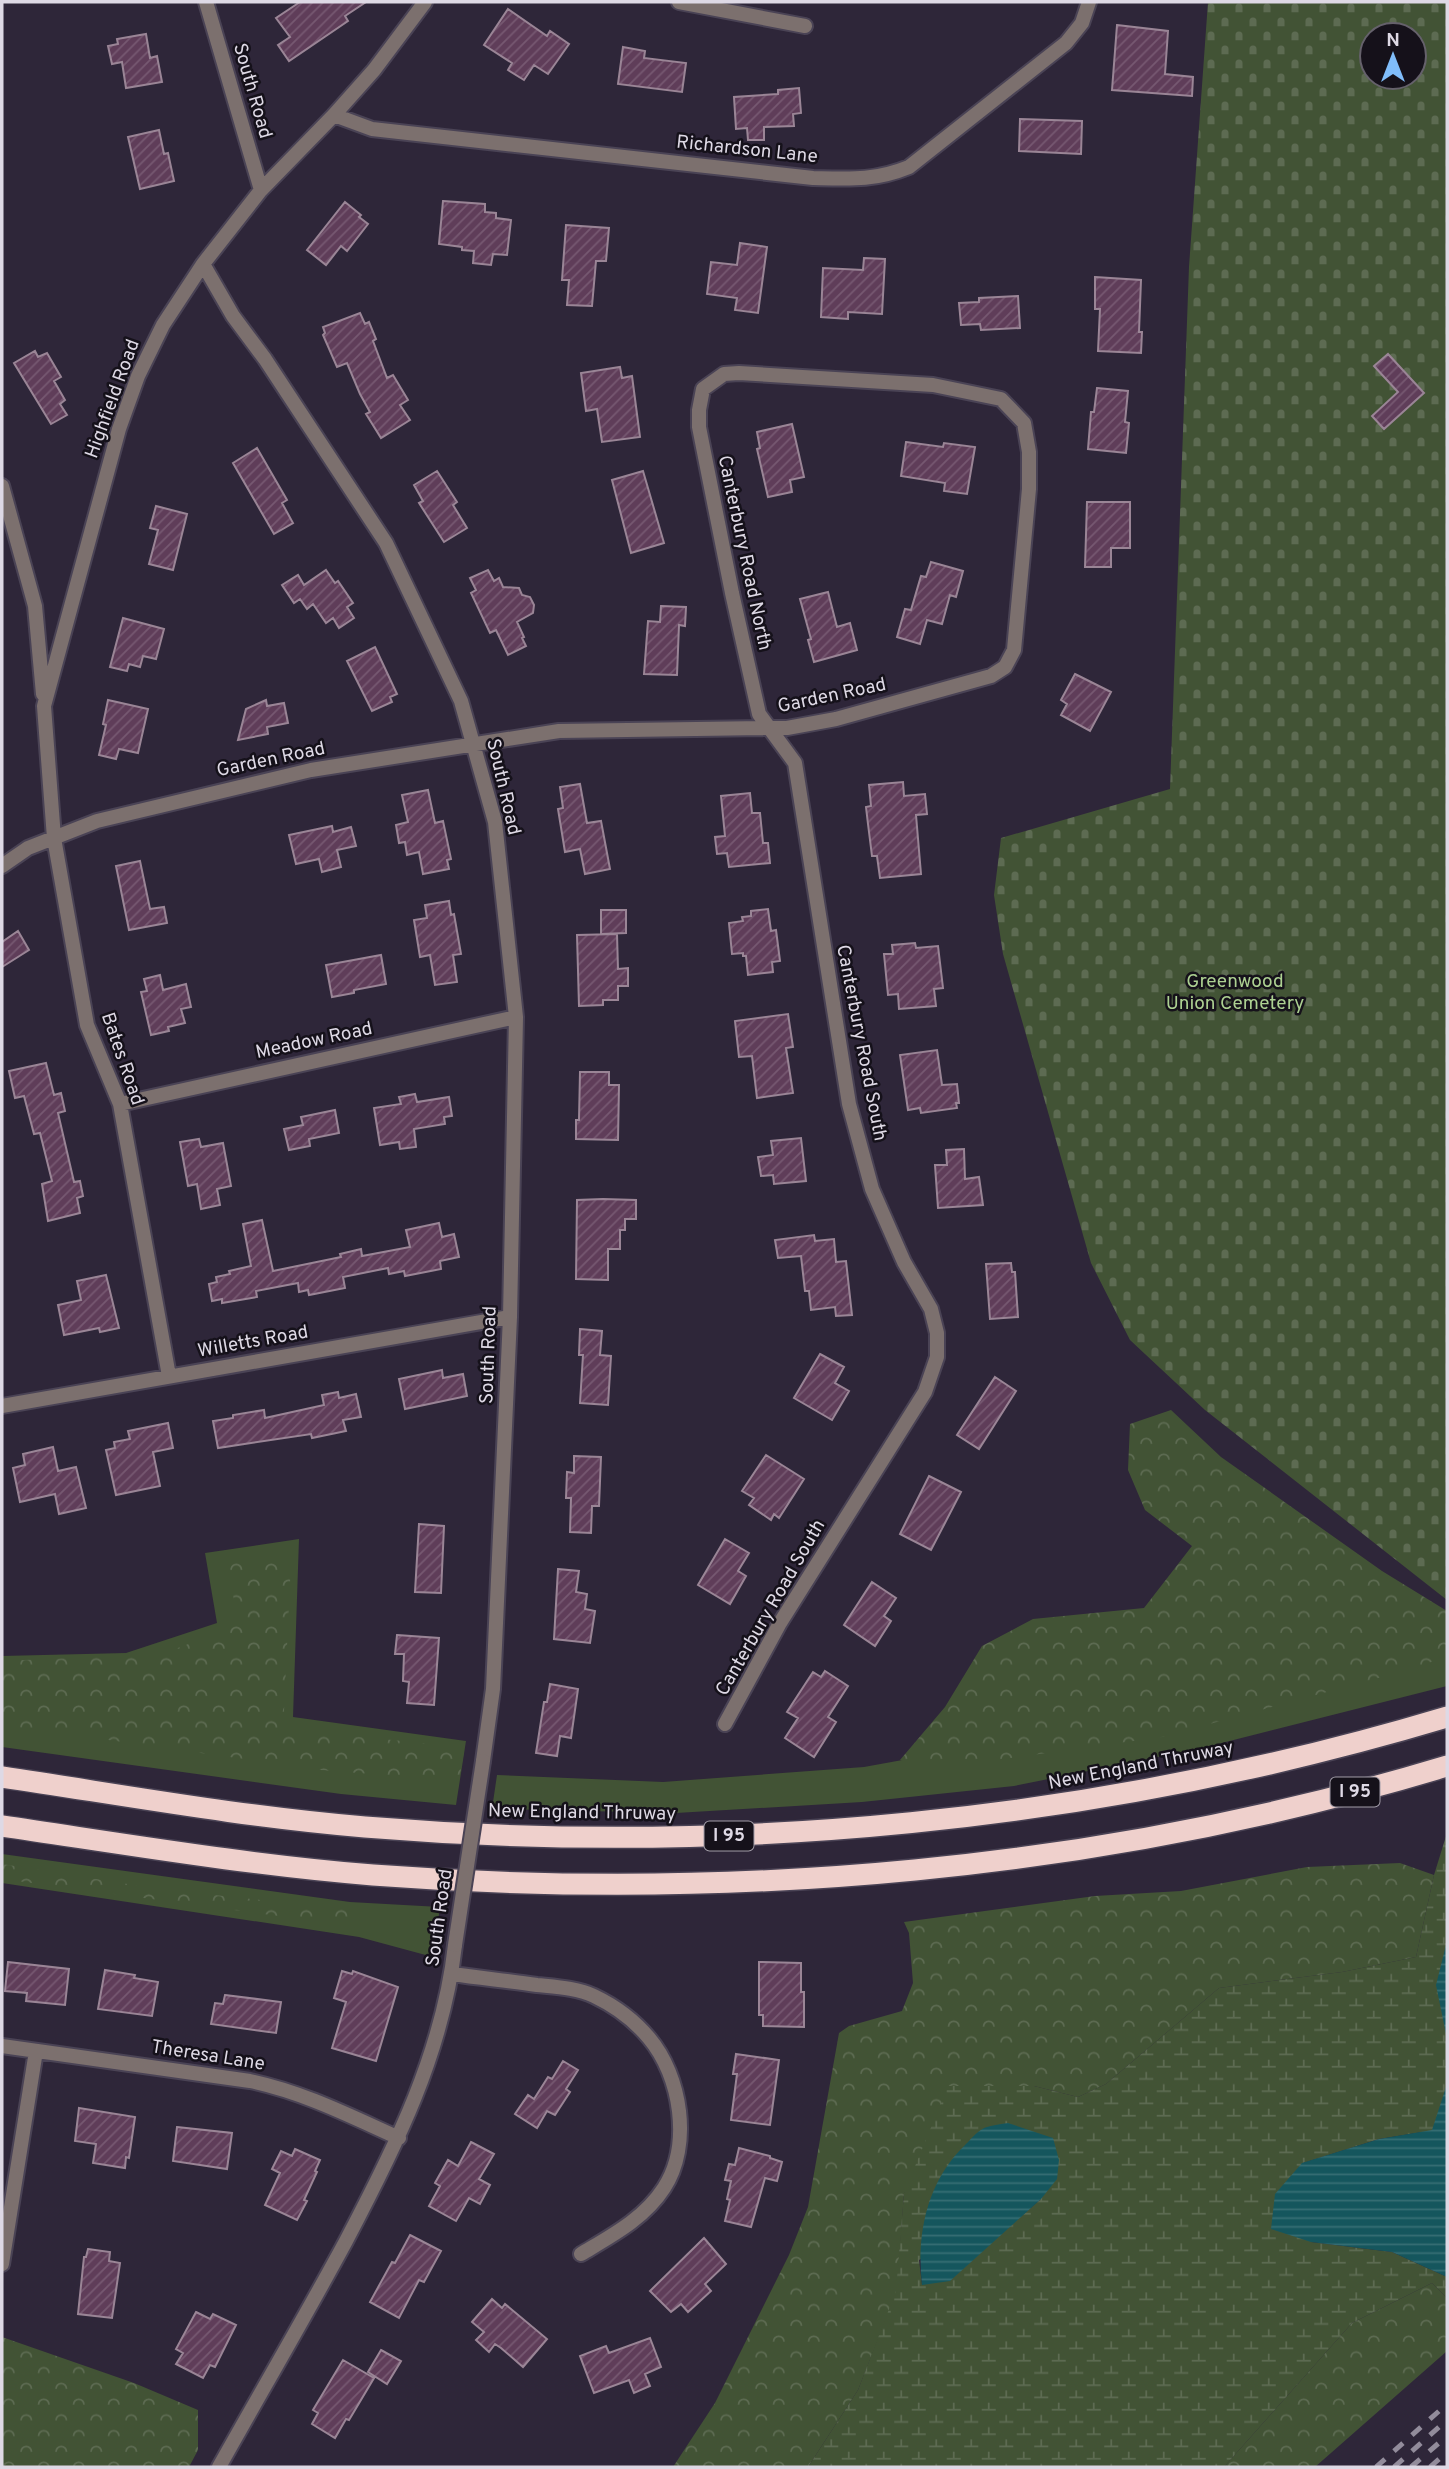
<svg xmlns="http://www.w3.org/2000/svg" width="1449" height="2469" viewBox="0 0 1449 2469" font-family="Overpass,sans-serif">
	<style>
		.grass { fill: #425335 }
		.forest { fill: url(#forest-crowns) }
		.wetland { fill: url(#wetland-marsh); fill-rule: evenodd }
		.cemetery { fill: url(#cemetery-stones); fill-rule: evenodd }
		.water { fill: url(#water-rules) }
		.building { fill: url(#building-hatch); stroke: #9a8596; stroke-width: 2 }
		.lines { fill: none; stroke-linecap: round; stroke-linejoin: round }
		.minor-casing { stroke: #4a4355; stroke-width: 18 }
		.motorway-casing { stroke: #4a4355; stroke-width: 24 }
		.minor { stroke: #7c706e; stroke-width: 14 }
		.motorway { stroke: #efd0cc; stroke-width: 21 }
		.rail { stroke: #928c9b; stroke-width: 5; stroke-dasharray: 12 12; stroke-linecap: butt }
		.minor-bridge-casing { stroke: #4a4355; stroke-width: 18; stroke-linecap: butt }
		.minor-bridge { stroke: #7c706e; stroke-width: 14 }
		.labels { text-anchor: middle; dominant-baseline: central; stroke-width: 5; stroke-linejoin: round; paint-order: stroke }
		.shield { fill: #15111a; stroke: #a29da8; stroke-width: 2 }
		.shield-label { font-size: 18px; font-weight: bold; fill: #ded9e5 }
		.street-label { font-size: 19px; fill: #ded9e5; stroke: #15111a }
		.park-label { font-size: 19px; fill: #add192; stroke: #15111a }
	</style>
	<defs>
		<pattern id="forest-crowns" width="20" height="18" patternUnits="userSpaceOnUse" patternTransform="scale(1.75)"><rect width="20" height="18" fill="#425335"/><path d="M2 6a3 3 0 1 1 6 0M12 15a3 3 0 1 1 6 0" fill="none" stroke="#5d6b52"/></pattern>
		<pattern id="wetland-marsh" width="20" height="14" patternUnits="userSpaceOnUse" patternTransform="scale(1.75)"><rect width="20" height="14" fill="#425335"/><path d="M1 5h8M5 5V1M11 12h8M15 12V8" fill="none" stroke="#5d6b52"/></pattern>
		<pattern id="cemetery-stones" width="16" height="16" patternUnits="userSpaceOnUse" patternTransform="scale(1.75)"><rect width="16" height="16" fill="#425335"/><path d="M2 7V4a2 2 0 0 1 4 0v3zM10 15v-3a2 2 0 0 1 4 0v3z" fill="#5d6b52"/></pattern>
		<pattern id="water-rules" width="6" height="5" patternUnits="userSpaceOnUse" patternTransform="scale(1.75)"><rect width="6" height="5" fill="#15565d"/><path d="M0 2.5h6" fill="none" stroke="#376e74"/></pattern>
		<pattern id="building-hatch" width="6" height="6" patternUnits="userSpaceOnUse" patternTransform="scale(1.75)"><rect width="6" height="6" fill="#5f3d59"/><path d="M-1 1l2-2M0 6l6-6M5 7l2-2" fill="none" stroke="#765871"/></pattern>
	</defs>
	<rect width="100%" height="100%" fill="#2e2639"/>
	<path class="grass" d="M299,1539l-6,178 173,24 -10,64 -115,-11 -339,-47v-91l124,-3 91,-30 -12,-70z
		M1447,1645v41l-245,62 -188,38 -152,16 -186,11 -184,-4 5,-34 166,7 201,-15 467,-85z
		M2,1854l348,48 90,5 -7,50 -74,-20 -357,-54z"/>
	<path class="forest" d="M1171,1410l50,47 161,114 65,40v45l-32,12 -253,69 -230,32 -32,-9 45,-53 37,-61 51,-27 111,-11 48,-62 -47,-36 -17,-40 2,-46z
		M279,1556l12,5 -7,150 4,14 11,6 145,14 20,6 -5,30 -138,-11 -319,-45v-64l160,-7 66,-25 6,-27 -4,-34 4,-7z
		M1400,1863l34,12 -18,82 -74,15 -123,16 -113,96 -28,13 -44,-11 -130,107 -7,98 -39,99 -50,77h-135l42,-64 74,-148 19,-48 31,-174 10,-7 53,-15 11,-28 -4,-50 -5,-11 191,-26 86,-5 126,-24z
		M2,1864l157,25 194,21 16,7 -16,9 -351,-47z
		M1432,2283l15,15v53l-132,116h-91l128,-144z
		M2,2337l132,46 64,27v40l-9,17h-187z"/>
	<path class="wetland" d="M1447,1833v330l-25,-31 -43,7 -76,24 8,79 81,10 55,25v21l-15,-15 -80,40 -128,144h-416l50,-77 38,-99 8,-98 44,-107h86l44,11 28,-13 113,-96 123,-16 74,-15 18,-82zM1041,2199l-42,36 -77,50 -3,-25z"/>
	<path class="cemetery" d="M1208,2h239v1598l-242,-190 -75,-70 -39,-77 -88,-309 -9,-59 7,-57 169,-49 19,-522zM1372,35h42v42h-42z"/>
	<path class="water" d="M1447,1941v98l-11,-54z
		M1447,2084v193l-55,-25 -81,-10 -40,-13 4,-35 27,-31 77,-24 53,-9z
		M1008,2123l45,15 6,22 -2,19 -16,20 -91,82 -28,4c-6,-51 5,-104 44,-141 6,-6 13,-15 21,-17 6,-2 14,-3 21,-4z"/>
	<path class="building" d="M300,2h66l-21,14 3,5 -59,40 -11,-16 12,-8 -14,-19z
		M508,9l39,27 3,-5 19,13 -21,30 -14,-9 -10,15 -16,-10 4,-7 -28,-18z
		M1117,25l51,6 -3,43 28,3 -1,19 -80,-6z
		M146,34l4,24 7,-2 5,26 -36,6 -4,-26 -10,2 -4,-18 10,-2 -1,-5z
		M623,47l22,4 -1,7 42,5 -4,29 -64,-8z
		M799,88l2,25 -8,1 1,12 -30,1v13h-16l-1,-12 -11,1 -2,-32 44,-3v-4z
		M1020,119l62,2 -1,33 -62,-3z
		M159,130l5,24 4,-1 6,28 -34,8 -12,-52z
		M443,201l42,3v8l11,1v5l15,2 -4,35 -14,-1 -2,11 -18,-2 1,-12 -12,-1v-3l-23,-3z
		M345,202l16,13 -2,2 9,7 -21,27 -6,-5 -15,19 -19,-15z
		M566,225l43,3 -3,33h-10l-4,45 -25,-1 2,-25h-7z
		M740,243l27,4 -9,66 -23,-3 2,-12 -30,-4 4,-32 26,3z
		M864,258l21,1 -3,55 -34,-2v7l-27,-2 2,-49 40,2z
		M1095,277l46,3 -2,52h3l-1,21 -43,-2 2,-42h-5z
		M1018,296l2,32 -39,2 -1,-6 -19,1 -2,-22 20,-1v-4z
		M360,313l5,11 4,-2 7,17 -3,2 14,37 6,-3 15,25 -8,5 10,15 -29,18 -15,-24 4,-2 -10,-18 -13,-31 -10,4 -14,-32 2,-2 -2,-6z
		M35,351l3,6 9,-4 14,24 -7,4 11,19 -5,4 7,11 -16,9 -37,-61z
		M1388,354l36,39 -40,36 -12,-13 26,-24 -24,-26z
		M620,367l2,11 10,-2 8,61 -38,5 -5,-33 -11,2 -5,-38z
		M1097,388l31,3 -3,31 4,1 -3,30 -38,-4 3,-37h3z
		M792,424l12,53 -14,3 2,12 -24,5 -11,-48 3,-1 -3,-16z
		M906,442l37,5 1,-4 31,4 -8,47 -23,-3 1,-8 -44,-7z
		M257,448l30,52 -5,3 11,20 -19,11 -41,-71z
		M437,471l20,31 -4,3 14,23 -23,14 -25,-39 4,-2 -9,-16z
		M643,471l21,72 -33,10 -19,-73z
		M1087,502h43v46h-19v19h-26z
		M156,506l31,8 -14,56 -24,-6 9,-34 -8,-2z
		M931,562l32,9 -7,26 -6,-2 -8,29 -15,-4 -7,24 -23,-7 8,-28 6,1 10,-34 5,1z
		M326,570l9,13 3,-2 15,22 -6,4 7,11 -15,10 -6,-10 -7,5 -13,-19 -6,5 -7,-10 -6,4 -12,-18 16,-10 6,10z
		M488,570l6,11 5,-3 4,9 16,1 3,7 8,2 4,8 -1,8 -16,9 7,15 -2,1 4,8 -18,9 -12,-25 -6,3 -19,-40 5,-3 -6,-12z
		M828,592l9,35 13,-4 7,27 -43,12 -6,-22 3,-1 -11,-40z
		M661,606l25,1 -1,19 -6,-1 -2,50 -33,-1 4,-53 12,1z
		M123,618l41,11 -8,30 -13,-3 -3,11 -11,-3 -2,7 -17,-4z
		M375,647l22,47 -7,3 2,5 -20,9 -25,-50z
		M1075,674l36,18 -21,39 -29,-16 6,-11 -6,-4z
		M108,700l40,9 -10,44 -19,-4 -3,10 -17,-4 7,-30 -3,-1z
		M266,700l1,6 17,-3 4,20 -21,4 1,7 -30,6 8,-31z
		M903,782l1,14 21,-2 2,20 -11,1 5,59 -41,4 -3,-22h-5l-4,-32 -2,-17 5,-1 -2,-21z
		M580,784l7,39 14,-2 9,48 -25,5 -5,-25 -15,3 -7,-43 5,-1 -3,-21z
		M428,790l7,33 8,-2 8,38 -4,1 2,9 -26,5 -4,-22 -12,3 -2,-13 -6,1 -3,-18 12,-3 -6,-27z
		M750,793l2,20h8l3,30h5l2,20 -41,4 -2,-14 -10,1 -2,-17 10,-1 -4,-40z
		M332,826l1,6 18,-5 5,19 -19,4 4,17 -19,5 -3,-13 -23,5 -7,-29z
		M140,861l10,48 14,-2 3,16 -38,7 -13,-64z
		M449,901l2,14 3,-1 7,40 -8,1 4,27 -22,3 -5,-30 -10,2 -6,-37 13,-2 -2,-13z
		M768,909l3,22 5,-1 4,31 -8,1 1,10 -25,3 -2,-19h-3v-3l-11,1 -3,-31 14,-2 -1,-4 9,-1v-5z
		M601,910h25v23l-25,1z
		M18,931l11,19 -27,17v-25z
		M617,934l1,35 10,-1v18h-10v14h-15v5l-24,1 -2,-71z
		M915,943l1,5 22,-2 5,42 -9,1 2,17 -37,3 -1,-15 -10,1 -4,-41h9l-1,-9z
		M381,955l5,29 -32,6v3l-22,4 -6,-32z
		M160,975l3,15 23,-6 5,23 -10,2 4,14 -17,4 1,4 -18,4 -10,-43 6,-1 -3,-12z
		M788,1014l5,33 -7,1 7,45 -36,5 -5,-42 -13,1 -4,-36z
		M937,1050l5,35 15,-1 2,19h-3l1,5 -36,5 -1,-5 -12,2 -8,-55z
		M46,1063l8,32 7,-2 4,18 -7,2 16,69 6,-1 3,15 -6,2 3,15 -32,8 -6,-37 10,-3 -12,-48 -6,1 -10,-38 -9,2 -6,-27z
		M580,1072h29v13h10l-1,55 -42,-1v-19h3z
		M415,1094l2,8 32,-5 3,19 -8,1 1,7 -31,5 2,18 -16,2 -1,-7 -19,3 -6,-37 27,-4 -2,-7z
		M335,1110l4,23 -30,6 1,7 -21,4 -5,-21 19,-4 -2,-8z
		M801,1138l5,43 -32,3 -1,-9 -12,1 -3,-19 15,-2 -2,-14z
		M199,1139l2,8 22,-4 8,43 -14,3 3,16 -19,4 -4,-25 -9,2 -8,-44z
		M964,1149l1,30 14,-2 4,28 -45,3 -3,-43h12l-1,-15z
		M603,1199l33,1v19h-11v11h-5v19h-12v31l-32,-1 1,-79z
		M262,1220l11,51 68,-14 -1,-3 21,-5 1,7 48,-9 -4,-17 33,-7 3,14 12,-3 5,23 -19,4 1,8 -36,7 -1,-5 -15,3 -1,-6 -45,9 2,11 -36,7 -1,-5 -9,2 -1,-9 -42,8 1,6 -35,6v-4l-10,2 -3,-17 8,-2 -1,-5 14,-3 -1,-3 22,-5 -8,-42z
		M814,1235l1,6 19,-2 2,23 10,-1 6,54 -16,1 -1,-9 -24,3 -2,-19h-4l-4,-35 -23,2 -3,-18z
		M1011,1263l1,9h3l3,45 -28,2 -4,-55z
		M106,1275l13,53 -19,4 -1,-4 -35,7 -6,-30 23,-5 -4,-19z
		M580,1329l22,2 -2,24 11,1 -3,49 -28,-2 3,-48h-4z
		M820,1354l24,13 -9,16 14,8 -17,29 -38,-22z
		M442,1370l1,8 20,-4 4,22 -62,13 -6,-30z
		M995,1377l21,14 -37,58 -22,-14z
		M338,1392l1,6 17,-4 5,23 -18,3 3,11 -34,7 -1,-4 -93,14 -5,-27 20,-3v-3l31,-5 1,8 59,-13 -2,-10z
		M168,1423l5,25 -20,4 7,34 -44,9 -10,-45 9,-2 -1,-6 16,-3 -2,-8z
		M53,1447l5,24 18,-4 10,41 -27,6 -4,-20 -35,8 -7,-34 12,-3 -2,-11z
		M766,1455l38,24 -25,39 -5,-4 -3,6 -22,-15 5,-7 -12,-7z
		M574,1456l27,1 -2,49h-7l-1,27 -21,-1 1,-34h-5l1,-26 7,1z
		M929,1476l32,16 -30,58 -31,-16z
		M419,1524l25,2 -3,67 -26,-1z
		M725,1539l24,14 -11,18 8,5 -16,28 -32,-19z
		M558,1569l21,2 -3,21 11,2 -2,15 10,2 -5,32 -36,-4z
		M872,1582l24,16 -12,18 7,5 -16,25 -31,-21z
		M397,1635l42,3 -5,67 -27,-2 2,-21 -6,-1 1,-27h-9z
		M825,1671l23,15 -20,31 8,5 -22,35 -29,-19 13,-20 -11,-6 26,-40 8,5z
		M550,1684l28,5 -7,49 -11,-2 -3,20 -21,-3 8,-51h3z
		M8,1962l61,7 -4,36 -39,-4 1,-8 -22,-2z
		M759,1962l42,1v29h3v35l-41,-1v-11h-4z
		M105,1970l30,5 -1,3 24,4 -6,34 -54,-7z
		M342,1971l10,3 1,-3 45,16 -22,74 -44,-13 14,-46 -12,-4z
		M225,1995l56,7 -5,31 -65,-9 4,-21 8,1z
		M736,2054l43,6 -9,65 -39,-5 6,-46h-4z
		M563,2061l15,9 -12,19 4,3 -15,23 -8,-4 -10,17 -22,-14 13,-19 6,4 14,-22 4,2z
		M79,2108l56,9 -6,41 -3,-1 -1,11 -32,-5 3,-19 -21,-3z
		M177,2127l55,6 -5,36 -54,-8z
		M471,2142l23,12 -15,25 11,6 -10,19 -11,-6 -13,23 -27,-15 11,-20 -5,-3 13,-23 10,6z
		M739,2148l31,8v2l12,4 -5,19 -12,-3 -14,49 -26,-6 5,-21 -3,-1 4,-18 -6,-1 4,-16 6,1z
		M295,2149l25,11 -5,11 2,1 -13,28 3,1 -10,19 -32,-15 15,-32 -8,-4 9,-18 11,5z
		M410,2235l31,16 -17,31 -5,-2 -20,38 -29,-16 22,-40 3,1z
		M704,2238l22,26 -21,20 6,7 -23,21 -7,-8 -10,8 -21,-21z
		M88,2249l22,3 -1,9 11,2 -8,55 -34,-4 6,-57h2z
		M492,2299l10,9 3,-4 42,35 -24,28 -22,-19 -6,-4 -6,8 -13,-12 8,-8 -12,-10z
		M196,2312l14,7 3,-5 23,11 -21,42 -5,-2 -7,13 -27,-14 7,-11 -7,-4z
		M650,2338l11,29 -16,7 5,12 -16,7 -5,-13 -35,13 -14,-37 26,-10 3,7z
		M381,2350l20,11 -14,23 -19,-12z
		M343,2360l31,18 -25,42 -3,-1 -11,19 -23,-14 6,-11 -5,-3z"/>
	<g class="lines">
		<defs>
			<path id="minor" d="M206,2l55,188
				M679,2l126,24
				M334,115l38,14 441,49c36,1 62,3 96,-11l157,-124 16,-20 7,-21
				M203,264l30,52 32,43 121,184 75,158 34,121 21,195 -6,300 -17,372 -10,72
				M2,486l33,120 8,88
				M2,866l26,-18 69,-27 214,-51 248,-39 208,-3h20l49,-9 155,-43 14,-9 9,-17 15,-161v-37l-5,-29 -23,-24 -68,-14 -194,-12 -15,1 -21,15 -4,21v17l33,166 27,121 36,49 54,341 23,85 32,73 27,47 6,24v24l-12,35 -145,231 -55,101
				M120,1104l396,-87
				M169,1376l-49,-272 -33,-79 -33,-187 -10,-132 75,-277 19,-53 25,-51 40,-61 58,-74 73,-75 40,-45 51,-68
				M2,1406l508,-89
				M452,1974c28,4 57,7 85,11 19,2 40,3 57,11 21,10 40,24 55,42 32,38 43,107 15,150 -20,31 -53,48 -83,66
				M2,2046l248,35c53,11 100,35 149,57
				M2,2264l34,-213
				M219,2467c42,-75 86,-150 127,-226 50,-95 97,-189 109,-296"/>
			<path id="motorway" d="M2,1777c121,18 242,40 363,50 364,30 732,-5 1082,-110
				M2,1826c123,18 247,39 371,49 360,27 727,-4 1074,-109"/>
		</defs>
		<use href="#minor" class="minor-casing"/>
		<use href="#motorway" class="motorway-casing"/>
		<use href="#minor" class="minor"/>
		<use href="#motorway" class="motorway"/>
		<path class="rail" d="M1376,2467l71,-63
			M1394,2467l53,-47
			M1411,2467l36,-31
			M1430,2467l17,-15"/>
		<defs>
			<path id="minor-bridge" d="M455,1945l28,-184"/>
		</defs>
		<use href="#minor-bridge" class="minor-bridge-casing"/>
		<use href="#minor-bridge" class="minor-bridge"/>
	</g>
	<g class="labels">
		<g class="shield">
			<rect x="1330.5" y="1777.5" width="49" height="29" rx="5"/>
			<rect x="704.5" y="1821.5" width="49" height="29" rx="5"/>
		</g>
		<g class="shield-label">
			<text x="1355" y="1792">I 95</text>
			<text x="729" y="1836">I 95</text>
		</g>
		<g class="street-label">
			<text transform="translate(252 91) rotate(74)">South Road</text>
			<text transform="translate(747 150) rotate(6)">Richardson Lane</text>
			<text transform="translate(113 399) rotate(-70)">Highfield Road</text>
			<text transform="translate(744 553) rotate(78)">Canterbury Road North</text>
			<text transform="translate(832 696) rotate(-12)">Garden Road</text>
			<text transform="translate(271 760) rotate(-12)">Garden Road</text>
			<text transform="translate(503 787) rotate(77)">South Road</text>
			<text transform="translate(314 1041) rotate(-12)">Meadow Road</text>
			<text transform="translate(861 1043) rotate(79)">Canterbury Road South</text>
			<text transform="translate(122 1059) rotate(71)">Bates Road</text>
			<text transform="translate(253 1342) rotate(-10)">Willetts Road</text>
			<text transform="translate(489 1355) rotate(-88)">South Road</text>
			<text transform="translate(771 1608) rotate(-60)">Canterbury Road South</text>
			<text transform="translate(1141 1766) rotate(-11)">New England Thruway</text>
			<text transform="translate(582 1813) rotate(1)">New England Thruway</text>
			<text transform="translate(440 1918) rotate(-82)">South Road</text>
			<text transform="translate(208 2056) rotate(9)">Theresa Lane</text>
		</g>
		<g class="park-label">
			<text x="1235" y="982">Greenwood<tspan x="1235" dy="22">Union Cemetery</tspan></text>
		</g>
	</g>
	<rect width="1449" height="2469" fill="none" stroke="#ded9e5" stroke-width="7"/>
	<g transform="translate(1393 56)"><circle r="33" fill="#15111a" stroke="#65616b" stroke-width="2"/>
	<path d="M0-5L12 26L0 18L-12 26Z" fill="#80bdfa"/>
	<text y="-10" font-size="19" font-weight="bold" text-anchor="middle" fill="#ded9e5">N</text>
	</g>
</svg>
